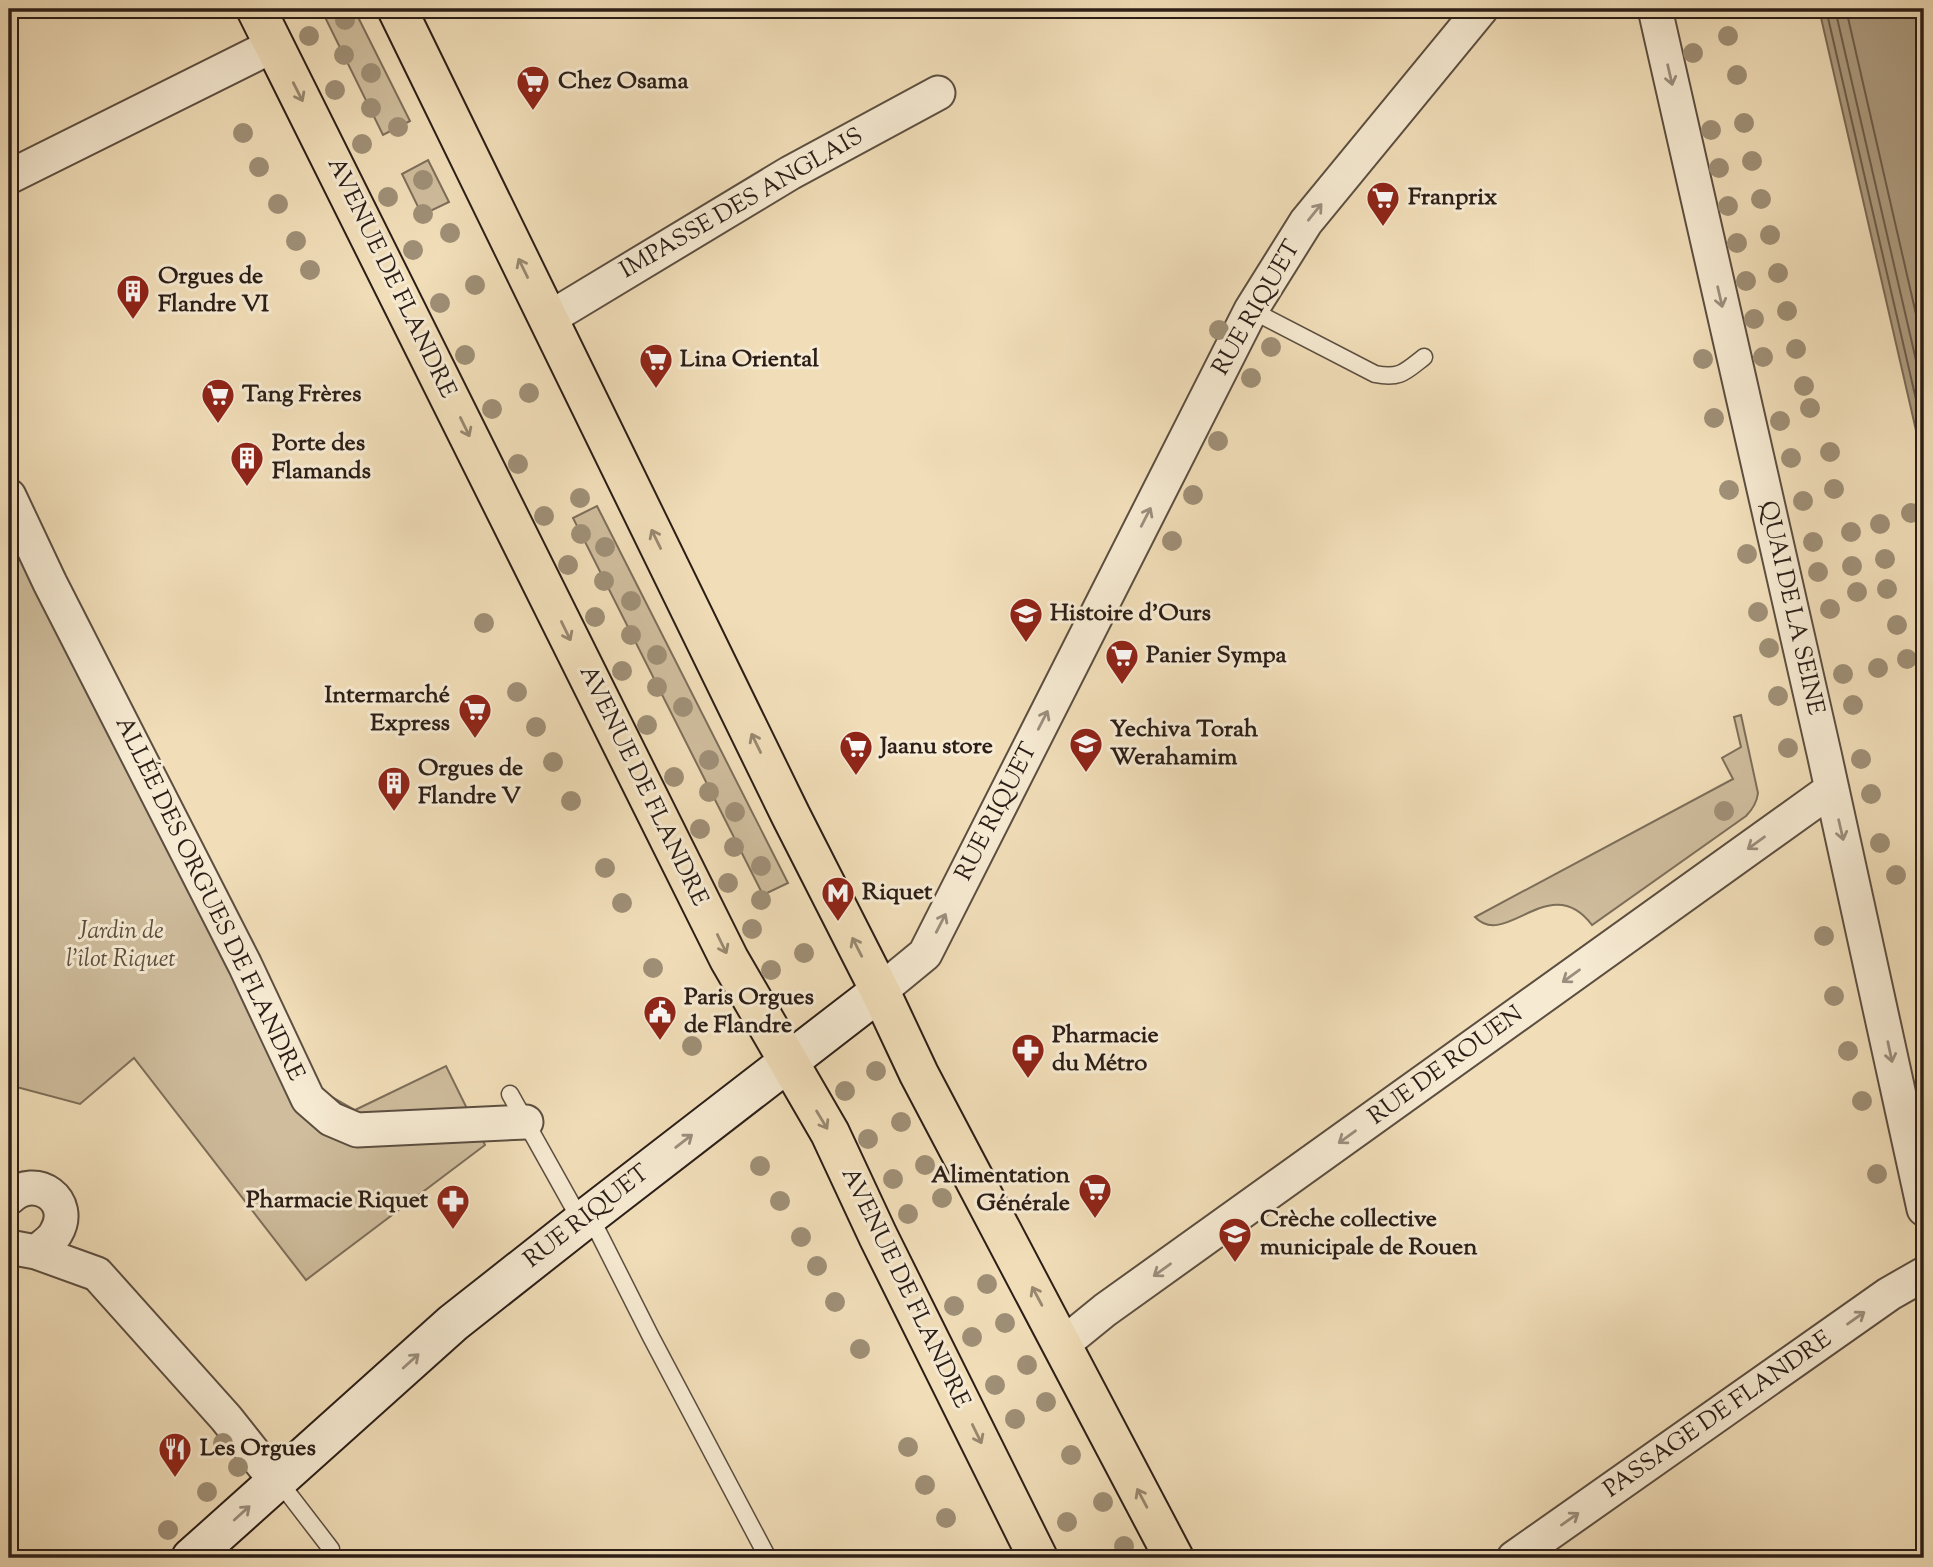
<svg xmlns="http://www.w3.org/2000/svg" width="1933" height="1567" viewBox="0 0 1933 1567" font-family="'Sorts Mill Goudy',serif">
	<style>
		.green { fill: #cfbd9d; stroke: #7d6e5a; stroke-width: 2 }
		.water { fill: #ae9d82; stroke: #7a6a57; stroke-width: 2 }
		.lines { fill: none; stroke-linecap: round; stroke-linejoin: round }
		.shore { stroke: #6c5e4c; stroke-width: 2 }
		.lane-casing { stroke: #5c4e40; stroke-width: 19 }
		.street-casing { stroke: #5c4e40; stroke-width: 37 }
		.secondary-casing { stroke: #2b1e17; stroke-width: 42 }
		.primary-casing { stroke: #2b1e17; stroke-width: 42 }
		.lane { stroke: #f6ead2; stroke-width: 16 }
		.street { stroke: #f6ead2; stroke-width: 33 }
		.secondary { stroke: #f6ead2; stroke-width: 38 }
		.primary { stroke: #f1deb9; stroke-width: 38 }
		.tree { fill: #9f8f76 }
		.oneway { stroke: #9b8e7e }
		.oneway2 { stroke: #988870 }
		.labels { text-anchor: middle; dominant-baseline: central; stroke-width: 6; stroke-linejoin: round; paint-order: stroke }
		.poi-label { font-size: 24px; font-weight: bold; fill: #2b1e17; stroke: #f6ead2; text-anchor: start }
		.street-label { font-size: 24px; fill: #2b1e17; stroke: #f6ead2 }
		.park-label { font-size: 24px; font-style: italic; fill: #5c4e3f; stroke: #f6ead2 }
	</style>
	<rect width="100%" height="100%" fill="#f1deb9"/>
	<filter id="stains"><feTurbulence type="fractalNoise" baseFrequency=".00286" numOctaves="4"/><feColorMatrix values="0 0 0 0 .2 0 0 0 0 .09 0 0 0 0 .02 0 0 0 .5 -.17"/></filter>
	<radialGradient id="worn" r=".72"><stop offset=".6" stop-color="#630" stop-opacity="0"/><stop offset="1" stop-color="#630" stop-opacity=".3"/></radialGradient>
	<path class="green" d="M321,9h33l56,112 -27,14z
		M428,160l21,42 -27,13 -20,-41z
		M12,472l306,617 37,21 91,-44 39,79 -179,135 -172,-222 -54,46 -71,-19v-604z
		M597,506l191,377 -25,12 -190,-377z
		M1741,715l17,78c-1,9 -5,16 -12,23l-154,109c-42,-56 -86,25 -117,-8l258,-138 -11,-21 19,-11 -7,-30z"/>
	<path class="water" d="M1819,9h105v456z"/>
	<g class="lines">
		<path class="shore" d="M1826,9l98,425
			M1835,9l89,386
			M1846,9l78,340"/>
		<defs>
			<path id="lane" d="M1251,310l124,64c25,5 30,-2 49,-17
				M510,1094l71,127
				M590,1216l61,121 117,221
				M278,1480l53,69"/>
			<path id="street" d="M1655,9l169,744 100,456
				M9,177l265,-132
				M548,319l242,-146 148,-80
				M9,496l41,87 195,382 63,134 23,20 26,11 169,-8
				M880,991l45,-37 326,-644 55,-88 175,-213
				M9,1198c27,-26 66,3 47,35 -4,8 -13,13 -20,19
				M9,1247l27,5 61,22 129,144 38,48 14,14
				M1062,1345l43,-35 727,-521
				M1514,1558l375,-264 35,-20"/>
			<path id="secondary" d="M191,1558l262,-235 137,-108 290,-224"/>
			<path id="primary" d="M256,9l473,950 101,174 48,103 160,322
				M397,9l394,807 89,175 39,83 255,484"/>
		</defs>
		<use href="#lane" class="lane-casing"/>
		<use href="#street" class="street-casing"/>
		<use href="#secondary" class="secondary-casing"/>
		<use href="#primary" class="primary-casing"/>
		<use href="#lane" class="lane"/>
		<use href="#street" class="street"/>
		<use href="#secondary" class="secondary"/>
		<use href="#primary" class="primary"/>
	</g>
	<g class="tree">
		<circle cx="345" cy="20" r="10"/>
		<circle cx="309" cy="36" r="10"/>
		<circle cx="1728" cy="36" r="10"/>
		<circle cx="1693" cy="53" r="10"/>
		<circle cx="344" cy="55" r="10"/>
		<circle cx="371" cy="73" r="10"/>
		<circle cx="1737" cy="75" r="10"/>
		<circle cx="335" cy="90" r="10"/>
		<circle cx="371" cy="108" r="10"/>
		<circle cx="1744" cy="123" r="10"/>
		<circle cx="398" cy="127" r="10"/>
		<circle cx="1711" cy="130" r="10"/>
		<circle cx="243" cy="133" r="10"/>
		<circle cx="362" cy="144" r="10"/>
		<circle cx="1752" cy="161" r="10"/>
		<circle cx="259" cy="167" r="10"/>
		<circle cx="1719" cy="168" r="10"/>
		<circle cx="423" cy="180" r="10"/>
		<circle cx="388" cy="197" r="10"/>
		<circle cx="1761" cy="199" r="10"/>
		<circle cx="278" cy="204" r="10"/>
		<circle cx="1728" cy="206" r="10"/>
		<circle cx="423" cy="214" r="10"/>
		<circle cx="450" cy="233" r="10"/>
		<circle cx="1770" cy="235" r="10"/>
		<circle cx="296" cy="241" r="10"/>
		<circle cx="1737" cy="243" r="10"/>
		<circle cx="413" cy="250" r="10"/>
		<circle cx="310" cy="270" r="10"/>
		<circle cx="1778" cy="273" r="10"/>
		<circle cx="1746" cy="281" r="10"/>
		<circle cx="475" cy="285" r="10"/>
		<circle cx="440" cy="303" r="10"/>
		<circle cx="1787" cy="311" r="10"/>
		<circle cx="1754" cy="319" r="10"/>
		<circle cx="1219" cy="330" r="10"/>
		<circle cx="1271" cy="347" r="10"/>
		<circle cx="1796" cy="349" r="10"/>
		<circle cx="465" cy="355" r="10"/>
		<circle cx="1763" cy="357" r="10"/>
		<circle cx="1703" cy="359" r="10"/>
		<circle cx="1251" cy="378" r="10"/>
		<circle cx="1804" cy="386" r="10"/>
		<circle cx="529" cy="393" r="10"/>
		<circle cx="1810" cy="408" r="10"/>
		<circle cx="492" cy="409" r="10"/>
		<circle cx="1714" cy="418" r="10"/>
		<circle cx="1780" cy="421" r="10"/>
		<circle cx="1218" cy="441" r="10"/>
		<circle cx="1830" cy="452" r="10"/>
		<circle cx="1791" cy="458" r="10"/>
		<circle cx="518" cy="464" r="10"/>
		<circle cx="1834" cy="489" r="10"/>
		<circle cx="1729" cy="490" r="10"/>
		<circle cx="1193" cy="495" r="10"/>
		<circle cx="580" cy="498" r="10"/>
		<circle cx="1803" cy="501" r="10"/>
		<circle cx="1911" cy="513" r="10"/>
		<circle cx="544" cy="516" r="10"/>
		<circle cx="1880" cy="524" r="10"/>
		<circle cx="1851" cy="532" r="10"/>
		<circle cx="581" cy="534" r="10"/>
		<circle cx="1172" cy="541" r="10"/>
		<circle cx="1813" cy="542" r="10"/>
		<circle cx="605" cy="547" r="10"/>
		<circle cx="1747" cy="554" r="10"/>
		<circle cx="1885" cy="559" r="10"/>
		<circle cx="568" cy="565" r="10"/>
		<circle cx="1852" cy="566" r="10"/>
		<circle cx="1818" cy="572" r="10"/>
		<circle cx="604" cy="581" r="10"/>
		<circle cx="1887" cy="589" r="10"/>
		<circle cx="1857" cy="592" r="10"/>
		<circle cx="631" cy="601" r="10"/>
		<circle cx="1830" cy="609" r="10"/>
		<circle cx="1758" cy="612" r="10"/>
		<circle cx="595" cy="617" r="10"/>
		<circle cx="484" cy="623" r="10"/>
		<circle cx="1897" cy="625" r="10"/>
		<circle cx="631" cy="635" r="10"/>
		<circle cx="1769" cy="648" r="10"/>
		<circle cx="657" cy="655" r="10"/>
		<circle cx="1907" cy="659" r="10"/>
		<circle cx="1878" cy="668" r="10"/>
		<circle cx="622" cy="671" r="10"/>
		<circle cx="1843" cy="674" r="10"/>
		<circle cx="657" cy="687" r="10"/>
		<circle cx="517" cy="692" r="10"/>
		<circle cx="1778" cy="696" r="10"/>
		<circle cx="1853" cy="705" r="10"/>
		<circle cx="683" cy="707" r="10"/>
		<circle cx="647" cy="725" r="10"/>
		<circle cx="536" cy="727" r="10"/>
		<circle cx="1788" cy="748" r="10"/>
		<circle cx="1861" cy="759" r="10"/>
		<circle cx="709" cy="760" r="10"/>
		<circle cx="553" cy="762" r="10"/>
		<circle cx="674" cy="777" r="10"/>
		<circle cx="709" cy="792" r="10"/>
		<circle cx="1871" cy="794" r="10"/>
		<circle cx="571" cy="801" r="10"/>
		<circle cx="1724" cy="811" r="10"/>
		<circle cx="735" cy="812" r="10"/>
		<circle cx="700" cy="829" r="10"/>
		<circle cx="1880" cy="843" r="10"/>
		<circle cx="734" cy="847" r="10"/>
		<circle cx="761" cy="866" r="10"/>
		<circle cx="605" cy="868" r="10"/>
		<circle cx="1896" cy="875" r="10"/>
		<circle cx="728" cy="883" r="10"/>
		<circle cx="761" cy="900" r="10"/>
		<circle cx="622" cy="903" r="10"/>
		<circle cx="752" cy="929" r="10"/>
		<circle cx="1824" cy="936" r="10"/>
		<circle cx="804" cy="953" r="10"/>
		<circle cx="653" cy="968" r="10"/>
		<circle cx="771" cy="970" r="10"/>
		<circle cx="1834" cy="996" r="10"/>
		<circle cx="692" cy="1046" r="10"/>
		<circle cx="1848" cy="1051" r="10"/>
		<circle cx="876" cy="1071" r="10"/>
		<circle cx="845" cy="1091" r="10"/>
		<circle cx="1862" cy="1101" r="10"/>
		<circle cx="901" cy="1122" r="10"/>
		<circle cx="868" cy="1139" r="10"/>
		<circle cx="925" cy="1165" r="10"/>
		<circle cx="760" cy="1166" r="10"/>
		<circle cx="1877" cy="1174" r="10"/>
		<circle cx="893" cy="1179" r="10"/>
		<circle cx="942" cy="1198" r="10"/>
		<circle cx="780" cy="1201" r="10"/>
		<circle cx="908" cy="1214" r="10"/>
		<circle cx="801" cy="1237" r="10"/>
		<circle cx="817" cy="1266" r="10"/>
		<circle cx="987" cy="1284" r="10"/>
		<circle cx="835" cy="1302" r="10"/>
		<circle cx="954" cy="1306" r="10"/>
		<circle cx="1005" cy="1323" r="10"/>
		<circle cx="972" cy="1337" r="10"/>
		<circle cx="860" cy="1349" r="10"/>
		<circle cx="1027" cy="1365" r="10"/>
		<circle cx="995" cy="1385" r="10"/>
		<circle cx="1046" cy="1402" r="10"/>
		<circle cx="1015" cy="1419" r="10"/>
		<circle cx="223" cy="1443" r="10"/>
		<circle cx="908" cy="1447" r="10"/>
		<circle cx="1071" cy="1455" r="10"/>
		<circle cx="238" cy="1467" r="10"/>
		<circle cx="925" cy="1485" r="10"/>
		<circle cx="207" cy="1492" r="10"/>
		<circle cx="1103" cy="1502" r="10"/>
		<circle cx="946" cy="1518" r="10"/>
		<circle cx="1067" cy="1522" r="10"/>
		<circle cx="168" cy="1530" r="10"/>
		<circle cx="1124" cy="1546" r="10"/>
	</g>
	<defs><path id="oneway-shaft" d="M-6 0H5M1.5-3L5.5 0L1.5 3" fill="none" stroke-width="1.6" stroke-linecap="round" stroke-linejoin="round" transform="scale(1.75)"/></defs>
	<g class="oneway">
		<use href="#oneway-shaft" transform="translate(1670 75) rotate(77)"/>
		<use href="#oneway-shaft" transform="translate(1315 212) rotate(-51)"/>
		<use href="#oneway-shaft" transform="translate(1720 297) rotate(77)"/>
		<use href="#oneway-shaft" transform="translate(1146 517) rotate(-63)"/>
		<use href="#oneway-shaft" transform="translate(1043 720) rotate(-63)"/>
		<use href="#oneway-shaft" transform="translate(1841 830) rotate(77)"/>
		<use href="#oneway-shaft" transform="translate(1756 843) rotate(144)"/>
		<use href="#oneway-shaft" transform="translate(941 923) rotate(-63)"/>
		<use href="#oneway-shaft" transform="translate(1571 976) rotate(144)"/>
		<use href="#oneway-shaft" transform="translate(1890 1052) rotate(78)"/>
		<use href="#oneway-shaft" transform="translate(1347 1137) rotate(144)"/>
		<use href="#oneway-shaft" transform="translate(684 1141) rotate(-38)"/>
		<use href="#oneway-shaft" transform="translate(1162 1270) rotate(144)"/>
		<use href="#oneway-shaft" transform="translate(1856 1318) rotate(-35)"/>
		<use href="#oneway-shaft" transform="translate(411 1361) rotate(-42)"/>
		<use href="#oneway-shaft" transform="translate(242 1513) rotate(-42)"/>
		<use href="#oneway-shaft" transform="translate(1570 1519) rotate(-35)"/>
	</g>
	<g class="oneway2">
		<use href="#oneway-shaft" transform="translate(298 92) rotate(63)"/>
		<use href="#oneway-shaft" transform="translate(523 268) rotate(-116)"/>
		<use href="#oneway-shaft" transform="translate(465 427) rotate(64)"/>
		<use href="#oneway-shaft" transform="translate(656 539) rotate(-116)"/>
		<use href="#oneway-shaft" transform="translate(566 631) rotate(64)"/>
		<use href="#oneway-shaft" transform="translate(756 743) rotate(-116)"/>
		<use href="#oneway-shaft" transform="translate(722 944) rotate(64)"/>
		<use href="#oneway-shaft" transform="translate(857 947) rotate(-117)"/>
		<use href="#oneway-shaft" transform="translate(822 1120) rotate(59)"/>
		<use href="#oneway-shaft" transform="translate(1037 1296) rotate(-118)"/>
		<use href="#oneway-shaft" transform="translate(977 1434) rotate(64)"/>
		<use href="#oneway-shaft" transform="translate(1142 1498) rotate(-118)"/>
	</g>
	<defs>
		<symbol id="supermarket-pin" viewBox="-11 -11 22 30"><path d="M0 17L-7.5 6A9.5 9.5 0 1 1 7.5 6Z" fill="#8f2418" stroke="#f6ead2"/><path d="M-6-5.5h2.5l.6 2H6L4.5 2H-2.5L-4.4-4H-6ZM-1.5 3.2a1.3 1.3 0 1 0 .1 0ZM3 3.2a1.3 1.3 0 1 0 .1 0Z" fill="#fff"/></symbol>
		<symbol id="building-pin" viewBox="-11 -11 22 30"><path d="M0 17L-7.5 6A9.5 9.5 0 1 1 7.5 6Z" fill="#8f2418" stroke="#f6ead2"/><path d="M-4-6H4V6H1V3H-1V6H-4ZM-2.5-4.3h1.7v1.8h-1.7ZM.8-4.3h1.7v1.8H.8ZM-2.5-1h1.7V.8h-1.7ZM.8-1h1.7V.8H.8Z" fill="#fff"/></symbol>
		<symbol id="school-pin" viewBox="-11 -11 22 30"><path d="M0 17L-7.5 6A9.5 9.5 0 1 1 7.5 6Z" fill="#8f2418" stroke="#f6ead2"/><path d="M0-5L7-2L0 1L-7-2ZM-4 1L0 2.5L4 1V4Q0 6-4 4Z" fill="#fff"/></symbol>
		<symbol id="metro-pin" viewBox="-11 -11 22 30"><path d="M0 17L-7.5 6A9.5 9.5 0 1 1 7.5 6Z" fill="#8f2418" stroke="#f6ead2"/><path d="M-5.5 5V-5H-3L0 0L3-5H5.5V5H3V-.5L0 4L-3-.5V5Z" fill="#fff"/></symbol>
		<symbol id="civic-pin" viewBox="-11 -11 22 30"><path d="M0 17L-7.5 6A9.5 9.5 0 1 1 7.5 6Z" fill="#8f2418" stroke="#f6ead2"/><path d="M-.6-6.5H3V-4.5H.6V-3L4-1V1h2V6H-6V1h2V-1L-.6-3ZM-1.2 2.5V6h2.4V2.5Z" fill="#fff"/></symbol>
		<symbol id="pharmacy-pin" viewBox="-11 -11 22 30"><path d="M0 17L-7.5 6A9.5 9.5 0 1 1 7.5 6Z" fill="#8f2418" stroke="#f6ead2"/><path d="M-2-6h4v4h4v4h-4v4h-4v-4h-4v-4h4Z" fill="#fff"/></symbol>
		<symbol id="restaurant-pin" viewBox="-11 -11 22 30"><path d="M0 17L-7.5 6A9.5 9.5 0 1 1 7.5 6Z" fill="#8f2418" stroke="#f6ead2"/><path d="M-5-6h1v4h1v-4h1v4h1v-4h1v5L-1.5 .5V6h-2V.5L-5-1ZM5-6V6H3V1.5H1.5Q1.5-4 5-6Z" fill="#fff"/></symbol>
	</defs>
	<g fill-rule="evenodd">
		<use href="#supermarket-pin" x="514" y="63" width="38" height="52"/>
		<use href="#supermarket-pin" x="1364" y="179" width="38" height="52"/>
		<use href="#building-pin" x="114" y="272" width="38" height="52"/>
		<use href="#supermarket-pin" x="637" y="341" width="38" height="52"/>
		<use href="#supermarket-pin" x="199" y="376" width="38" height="52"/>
		<use href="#building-pin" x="228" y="439" width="38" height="52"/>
		<use href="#school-pin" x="1007" y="595" width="38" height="52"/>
		<use href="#supermarket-pin" x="1103" y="637" width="38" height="52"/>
		<use href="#supermarket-pin" x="456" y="691" width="38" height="52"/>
		<use href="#school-pin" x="1067" y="725" width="38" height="52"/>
		<use href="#supermarket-pin" x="837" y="728" width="38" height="52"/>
		<use href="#building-pin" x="375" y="764" width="38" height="52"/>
		<use href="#metro-pin" x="819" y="874" width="38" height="52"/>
		<use href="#civic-pin" x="641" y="993" width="38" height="52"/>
		<use href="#pharmacy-pin" x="1009" y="1031" width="38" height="52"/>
		<use href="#supermarket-pin" x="1076" y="1171" width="38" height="52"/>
		<use href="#pharmacy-pin" x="434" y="1182" width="38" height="52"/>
		<use href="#school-pin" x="1216" y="1215" width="38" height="52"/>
		<use href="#restaurant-pin" x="156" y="1430" width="38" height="52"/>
	</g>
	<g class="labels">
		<g class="poi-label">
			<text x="558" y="82">Chez Osama</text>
			<text x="1408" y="198">Franprix</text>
			<text x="158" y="277">Orgues de<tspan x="158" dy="28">Flandre VI</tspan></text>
			<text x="680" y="360">Lina Oriental</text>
			<text x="242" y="395">Tang Frères</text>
			<text x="272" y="444">Porte des<tspan x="272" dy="28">Flamands</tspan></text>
			<text x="1050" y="614">Histoire d'Ours</text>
			<text x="1146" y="656">Panier Sympa</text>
			<text x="450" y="696" text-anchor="end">Intermarché<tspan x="450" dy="28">Express</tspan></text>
			<text x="1110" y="730">Yechiva Torah<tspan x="1110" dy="28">Werahamim</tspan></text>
			<text x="880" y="747">Jaanu store</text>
			<text x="418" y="769">Orgues de<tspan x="418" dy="28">Flandre V</tspan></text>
			<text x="862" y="893">Riquet</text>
			<text x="684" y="998">Paris Orgues<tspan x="684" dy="28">de Flandre</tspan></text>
			<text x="1052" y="1036">Pharmacie<tspan x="1052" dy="28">du Métro</tspan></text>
			<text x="1070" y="1176" text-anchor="end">Alimentation<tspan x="1070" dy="28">Générale</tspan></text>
			<text x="428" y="1201" text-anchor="end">Pharmacie Riquet</text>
			<text x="1260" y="1220">Crèche collective<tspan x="1260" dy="28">municipale de Rouen</tspan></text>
			<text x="200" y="1449">Les Orgues</text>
		</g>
		<g class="street-label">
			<text transform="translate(742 204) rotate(-30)">IMPASSE DES ANGLAIS</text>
			<text transform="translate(391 278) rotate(64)">AVENUE DE FLANDRE</text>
			<text transform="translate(1257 308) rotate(-60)">RUE RIQUET</text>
			<text transform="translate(1791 608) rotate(77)">QUAI DE LA SEINE</text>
			<text transform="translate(643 786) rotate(64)">AVENUE DE FLANDRE</text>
			<text transform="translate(997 812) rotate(-63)">RUE RIQUET</text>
			<text transform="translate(209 899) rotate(64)">ALLÉE DES ORGUES DE FLANDRE</text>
			<text transform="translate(1446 1066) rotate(-36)">RUE DE ROUEN</text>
			<text transform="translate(587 1217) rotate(-38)">RUE RIQUET</text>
			<text transform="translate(905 1288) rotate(64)">AVENUE DE FLANDRE</text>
			<text transform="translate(1718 1415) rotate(-35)">PASSAGE DE FLANDRE</text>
		</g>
		<g class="park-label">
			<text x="121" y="932">Jardin de<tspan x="121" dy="28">l'îlot Riquet</tspan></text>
		</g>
	</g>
	<rect width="1933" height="1567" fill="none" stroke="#f1deb9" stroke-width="35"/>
	<rect x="10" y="10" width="1912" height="1546" fill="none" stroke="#2b1e17" stroke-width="3.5"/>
	<rect x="18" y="18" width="1898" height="1532" fill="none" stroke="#2b1e17" stroke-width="2"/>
	<rect width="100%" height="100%" filter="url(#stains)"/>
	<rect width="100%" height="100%" fill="url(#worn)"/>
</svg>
